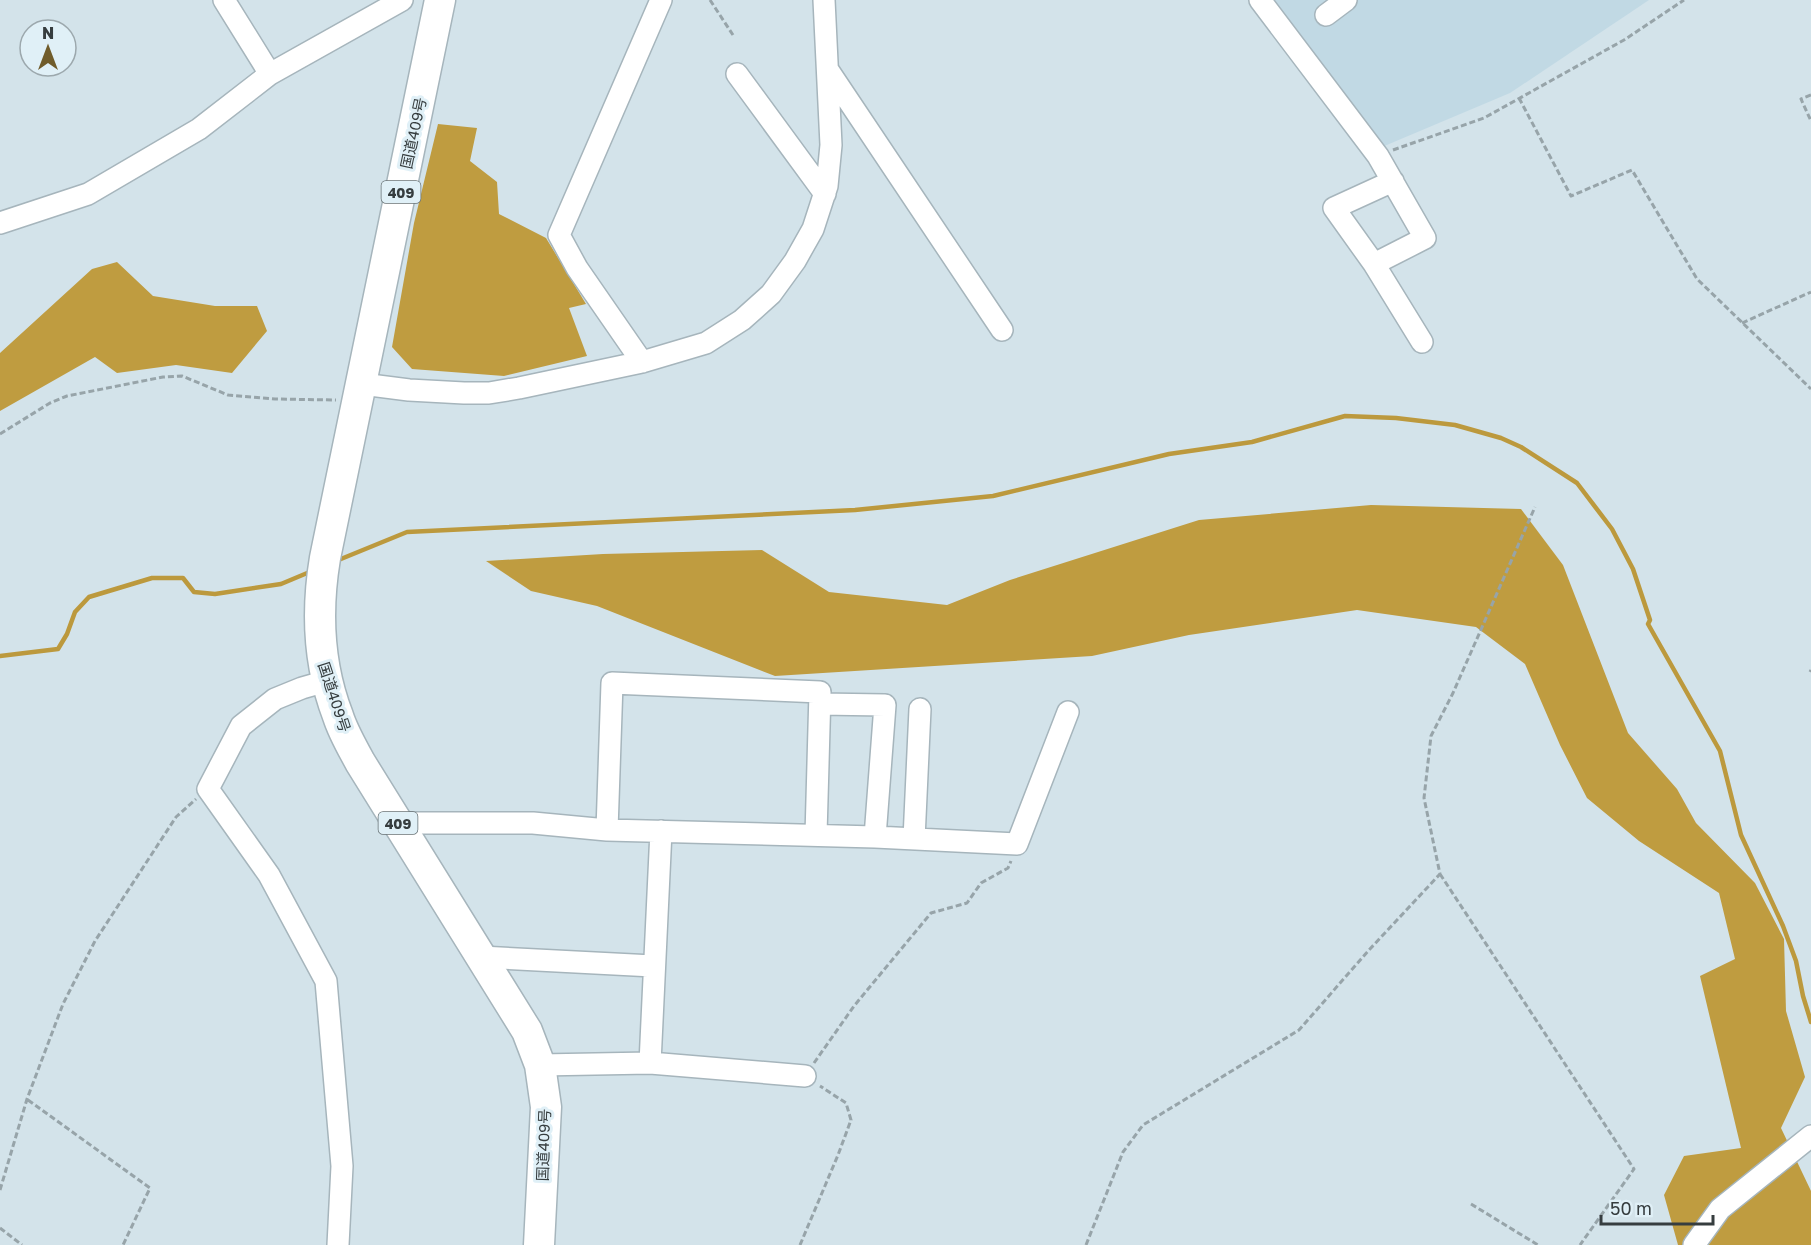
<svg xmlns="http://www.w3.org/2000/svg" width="1811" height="1245" viewBox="0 0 1811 1245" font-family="'Golos Text','Noto Sans JP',sans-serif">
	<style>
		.built { fill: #c1d9e4 }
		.forest { fill: #bf9c40 }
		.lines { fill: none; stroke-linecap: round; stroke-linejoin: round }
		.stream { stroke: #bc993d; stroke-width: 4.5 }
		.minor-casing { stroke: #a6b5bc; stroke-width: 24 }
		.highway-casing { stroke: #a6b5bc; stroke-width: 33 }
		.path { stroke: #97a4a9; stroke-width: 3; stroke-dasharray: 6 3; stroke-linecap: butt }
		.minor { stroke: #fff; stroke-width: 21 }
		.highway { stroke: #fff; stroke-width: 30 }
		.labels { text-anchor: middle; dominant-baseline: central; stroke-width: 6; stroke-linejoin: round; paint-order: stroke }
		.shield { fill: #e0f0f7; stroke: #697376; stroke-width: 1.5 }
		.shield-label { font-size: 14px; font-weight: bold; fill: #363d3f }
		.street-label { font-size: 15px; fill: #363d3f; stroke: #e0f0f7 }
	</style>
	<rect width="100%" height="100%" fill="#d3e3ea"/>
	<path class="built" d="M1270,0h379l-139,93 -128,54z"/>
	<path class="forest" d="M438,124l39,4 -7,33 27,21 2,32 47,24 40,66 -17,4 18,48 -83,20 -92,-7 -20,-22 22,-124z
		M117,262l36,34 62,10h42l10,25 -35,42 -56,-8 -59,8 -22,-16 -95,54v-58l92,-84z
		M1371,505l150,4 42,56 65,168 49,56 19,34 59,60 29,56 2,72 19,66 -24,51 30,63v54h-133l-14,-50 20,-39 57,-8 -41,-172 35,-17 -16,-66 -80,-52 -52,-43 -27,-53 -35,-81 -49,-37 -119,-17 -168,25 -97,21 -317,20 -178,-70 -66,-15 -45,-30 117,-7 159,-4 67,42 118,13 63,-25 189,-60z"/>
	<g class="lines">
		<path class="stream" d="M336,561l71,-29 448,-22 138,-14 176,-42 83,-12 93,-26 51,2 59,7 46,13 20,9 56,36 35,46 21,40 17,51 -2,4 72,127 21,84 42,91 13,35 7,35 8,26
			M0,656l58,-7 9,-15 8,-22 14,-15 63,-19h31l11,14 21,2 66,-10 31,-13"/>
		<defs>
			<path id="minor" d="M224,0l46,74
				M1260,0l118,156 47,82 -51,26
				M1326,15l20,-15
				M828,70l174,260
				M737,74l88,120
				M1393,181l-59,27 40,56 48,78
				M0,223l88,-29 111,-65 71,-55 132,-74
				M642,362l-65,-94 -18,-33 102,-235
				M362,384l47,6 55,3h25l30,-5 123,-26 64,-19 36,-23 29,-26 24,-33 18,-32 14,-43 4,-41 -7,-145
				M328,685l-12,-1 -14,4 -27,11 -34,27 -33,63 61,86 57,106 16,185 -4,79
				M820,704l65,1 -10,132
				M398,823h135l74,7 268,7 142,7 51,-132
				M607,830l5,-147 208,9 -4,143
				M914,839l6,-130
				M481,957l172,9
				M650,1063l11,-232
				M540,1065l110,-2 155,13
				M1694,1245l26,-36 91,-73"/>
			<path id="highway" d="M440,0l-115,558c-9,54 -7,106 13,158 5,16 14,31 22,46l167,269 13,34 6,42 -7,138"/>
		</defs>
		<use href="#minor" class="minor-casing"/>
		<use href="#highway" class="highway-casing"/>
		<path class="path" d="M710,0l23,35
			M1811,95l-10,4 10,22
			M1519,98l52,98 61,-26 65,109 114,110
			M1393,150l91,-32 140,-78 60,-40
			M1742,323l69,-31
			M0,434l50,-31 17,-7 96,-19 19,-1 46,19 47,4 61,1
			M1810,672l1,-2
			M1440,874l194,295 -54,76
			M814,1063l40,-57 77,-93 36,-10 14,-20 27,-15 3,-7
			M28,1100l122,88 -27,57
			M0,1190l27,-91 36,-95 32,-63 81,-124 20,-18
			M1471,1204l67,41
			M0,1228l22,17
			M800,1245l38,-90 13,-35 -5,-17 -26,-17
			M1086,1245l37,-93 20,-27 156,-95 70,-80 71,-76 -16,-76 7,-62 22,-43 82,-186"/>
		<use href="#minor" class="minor"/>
		<use href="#highway" class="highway"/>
	</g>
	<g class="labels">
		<g class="shield">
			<rect x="381.5" y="181" width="39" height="22" rx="4.5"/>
			<rect x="378.5" y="812" width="39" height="22" rx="4.5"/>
		</g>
		<g class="shield-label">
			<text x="401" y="192">409</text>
			<text x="398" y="823">409</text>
		</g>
		<g class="street-label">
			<text transform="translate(413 133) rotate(-78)">国道409号</text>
			<text transform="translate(335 697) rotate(72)">国道409号</text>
			<text transform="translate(543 1145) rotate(-88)">国道409号</text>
		</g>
	</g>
	<g transform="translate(48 48)"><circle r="28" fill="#e0f0f7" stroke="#9ca8ad" stroke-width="1.5"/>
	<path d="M0-4.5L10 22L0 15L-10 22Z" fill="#705c2b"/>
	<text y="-9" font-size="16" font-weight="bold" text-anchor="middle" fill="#363d3f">N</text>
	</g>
	<path d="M1601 1215v9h112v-9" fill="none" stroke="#363d3f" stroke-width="3"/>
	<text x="1610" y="1215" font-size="18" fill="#363d3f" stroke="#e0f0f7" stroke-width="4.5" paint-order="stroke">50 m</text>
</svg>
